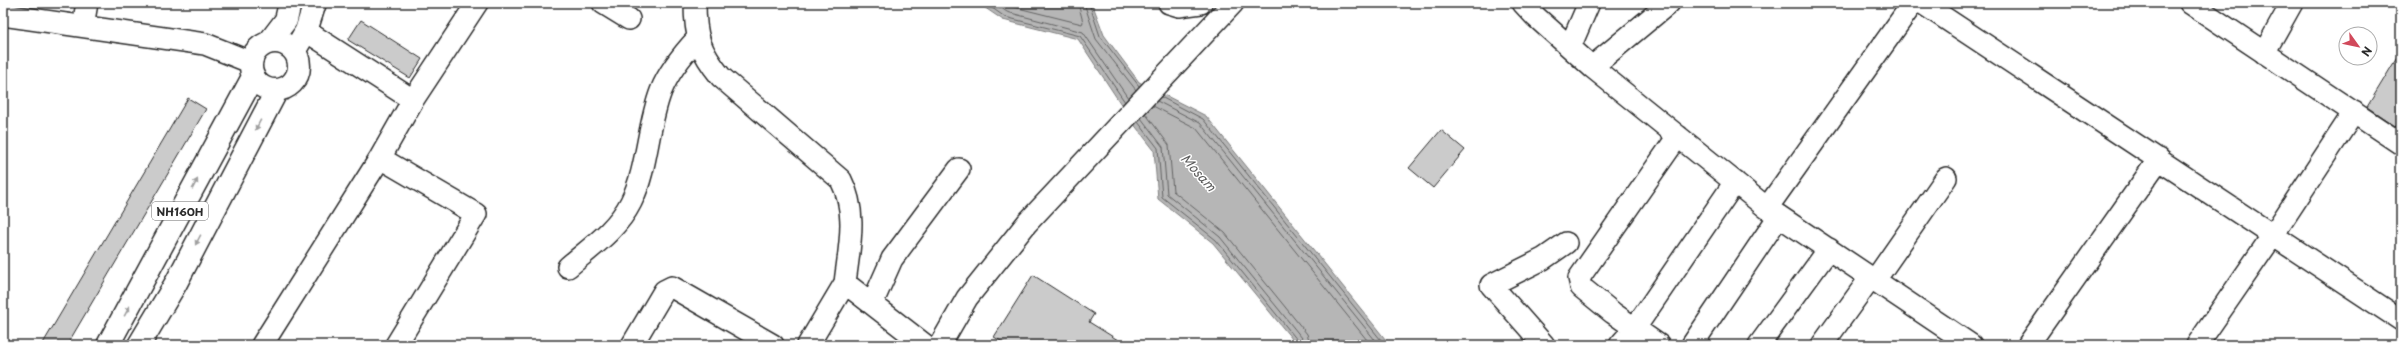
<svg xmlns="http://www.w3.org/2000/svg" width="2404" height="348" viewBox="0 0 2404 348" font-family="'Playpen Sans',sans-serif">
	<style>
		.water { fill: #b6b6b6; stroke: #7e7e7e }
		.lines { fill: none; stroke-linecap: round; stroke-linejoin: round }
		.shore { stroke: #636363; stroke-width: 1 }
		.building { fill: #cbcbcb; stroke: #2b2b2b }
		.minor-casing { stroke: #2b2b2b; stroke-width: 24 }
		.highway-casing { stroke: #2b2b2b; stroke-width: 25 }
		.minor { stroke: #fff; stroke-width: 21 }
		.highway { stroke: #fff; stroke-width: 22 }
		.oneway { fill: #a0a0a0 }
		.labels { text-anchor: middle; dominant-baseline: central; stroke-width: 3; stroke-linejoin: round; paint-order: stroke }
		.shield { fill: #fff; stroke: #6b6b6b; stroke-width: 1 }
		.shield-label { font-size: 11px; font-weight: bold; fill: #2b2b2b }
		.water-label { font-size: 13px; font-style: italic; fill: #5c5c5c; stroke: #fff }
	</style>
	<rect width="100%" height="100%" fill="#fff"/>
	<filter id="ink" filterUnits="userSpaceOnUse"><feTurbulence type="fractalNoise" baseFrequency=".025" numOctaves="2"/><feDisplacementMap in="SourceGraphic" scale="8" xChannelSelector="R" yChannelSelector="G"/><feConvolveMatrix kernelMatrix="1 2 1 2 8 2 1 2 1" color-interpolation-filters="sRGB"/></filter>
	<g filter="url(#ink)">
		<path class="water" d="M978,3h114l12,32 35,47 67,34 184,229h-93l-84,-102 -55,-44 -4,-49 -18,-23 -58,-88 -75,-19z"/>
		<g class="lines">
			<path class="shore" d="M985,3l20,14 75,19 45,66
				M994,3l13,9 76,20 45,66
				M1004,3l6,3 72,18 1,-2 -5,-19
				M1084,3l12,36 40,51
				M1089,3l11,33 39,50
				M1161,97l42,22 182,226
				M1157,101l43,22 179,222
				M1153,106l43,22 175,217
				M1145,113l24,32 4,46 52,42 82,101 4,11
				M1141,118l22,29 4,47 53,43 82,101 3,7
				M1138,122l20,26 4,49 54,43 82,101 1,4"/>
		</g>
		<path class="building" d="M361,20l61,39 -12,19 -62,-38z
			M2401,51v79l-34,-23z
			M188,98l18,11 -139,236h-25z
			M1441,130l24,20 -32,38 -24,-20z
			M1033,275l61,39 -5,8 37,23h-118l-14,-8z"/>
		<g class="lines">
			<defs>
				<path id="minor" d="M603,3l26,16
					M695,3c0,34 5,48 26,74l120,103c17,33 8,68 4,103l80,62
					M1169,3l10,3 22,-3
					M1523,3l13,14 56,50 175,141 204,137
					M1922,3l479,317
					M2190,3l211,141
					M3,15l202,29 45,18
					M83,26l4,-23
					M1570,47l19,-44
					M2264,53l28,-50
					M1592,67l77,-64
					M413,100l64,-97
					M380,158l96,56 -80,131
					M1767,208l146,-205
					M568,267c22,-19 49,-37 63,-65 17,-34 16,-75 30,-111 8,-20 21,-36 36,-52
					M1875,280l71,-102
					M872,304l20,-45 67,-90
					M262,345l118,-187 33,-58 -107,-69
					M632,345l32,-54 8,-4 101,58
					M808,345l37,-62
					M940,345l27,-47 60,-75 206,-220
					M1544,345l-53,-60 52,-26 23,-16
					M1620,345l15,-17 100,-146
					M1659,345l-46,-32 -32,-26 -2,-9 99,-142
					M1692,345l87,-129
					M1759,345l70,-96
					M1822,345l49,-68
					M2028,345l131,-186
					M2197,345l76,-110 81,-123"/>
				<path id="highway" d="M270,41l16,-21 4,-17
					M251 66a24 24 0 1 1 48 0a24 24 0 1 1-48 0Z
					M295,50l11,-19 9,-28
					M108,345l145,-268
					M139,345l37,-62 101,-193"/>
			</defs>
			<use href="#minor" class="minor-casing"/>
			<use href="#highway" class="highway-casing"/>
			<use href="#minor" class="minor"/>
			<use href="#highway" class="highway"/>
		</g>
		<defs><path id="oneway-solid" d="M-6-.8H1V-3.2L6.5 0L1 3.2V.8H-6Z"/></defs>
		<g class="oneway">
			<use href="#oneway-solid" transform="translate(258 125) rotate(118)"/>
			<use href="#oneway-solid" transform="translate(195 184) rotate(-62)"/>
			<use href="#oneway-solid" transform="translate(198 240) rotate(118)"/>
			<use href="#oneway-solid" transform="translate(127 311) rotate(-62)"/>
		</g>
	</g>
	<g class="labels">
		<rect class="shield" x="152" y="202" width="56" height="18" rx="3"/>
		<g class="shield-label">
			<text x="180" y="211">NH160H</text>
		</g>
		<g class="water-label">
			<text transform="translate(1199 172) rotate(48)">Mosam</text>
		</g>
	</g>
	<rect width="2404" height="348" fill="none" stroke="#fff" stroke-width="16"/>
	<rect x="8" y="8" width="2388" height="332" fill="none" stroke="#2b2b2b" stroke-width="1.5" filter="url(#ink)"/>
	<g transform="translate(2358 46) rotate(123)"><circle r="19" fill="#ffffff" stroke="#aaaaaa"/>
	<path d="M0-3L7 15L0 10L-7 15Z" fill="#d1495b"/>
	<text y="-6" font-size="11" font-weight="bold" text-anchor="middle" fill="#2b2b2b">N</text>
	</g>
</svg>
